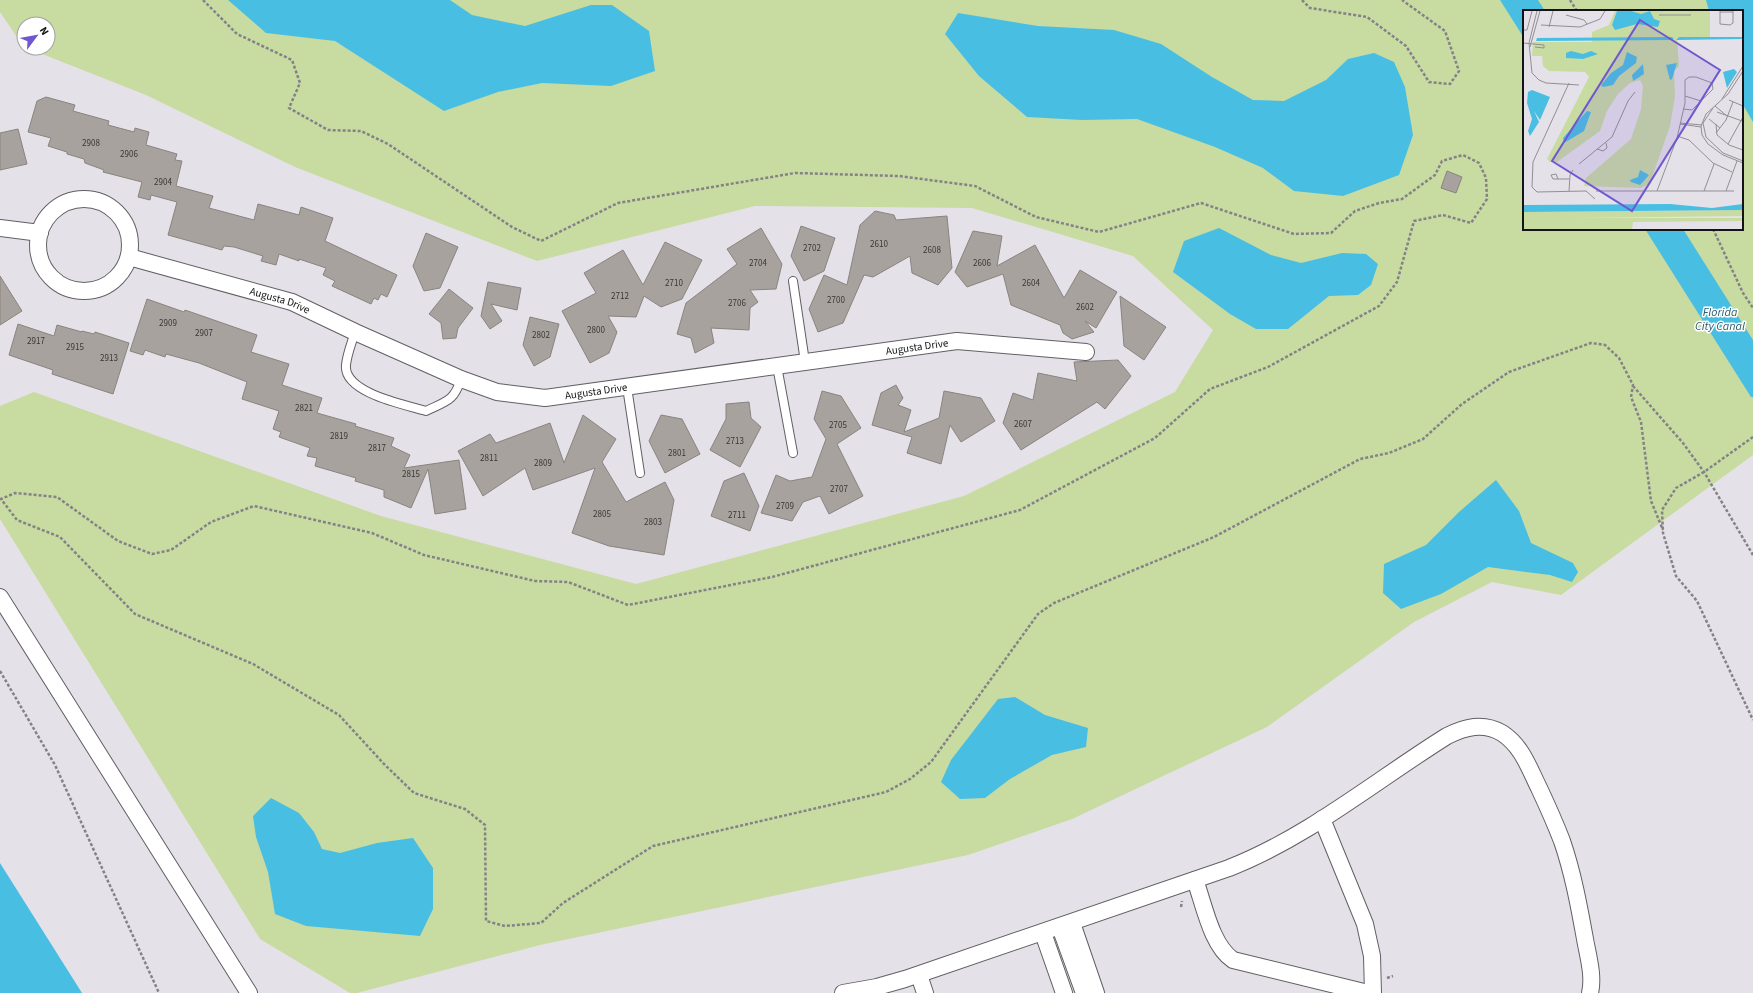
<svg xmlns="http://www.w3.org/2000/svg" width="1753" height="993" viewBox="0 0 1753 993" font-family="'Source Sans 3',sans-serif">
	<style>
		.green { fill: #c8dba1; fill-rule: evenodd }
		.water { fill: #49bee3 }
		.building { fill: #a8a29e; stroke: #89847f }
		.lines { fill: none; stroke-linecap: round; stroke-linejoin: round }
		.service-casing { stroke: #625f64; stroke-width: 10 }
		.minor-casing { stroke: #625f64; stroke-width: 18 }
		.path { stroke: #858287; stroke-width: 2.5; stroke-dasharray: 3 2; stroke-linecap: butt }
		.service { stroke: #fff; stroke-width: 8 }
		.minor { stroke: #fff; stroke-width: 16 }
		.labels { text-anchor: middle; dominant-baseline: central; stroke-width: 3; stroke-linejoin: round; paint-order: stroke }
		.number-label { font-size: 9px; fill: #393737 }
		.street-label { font-size: 11px; fill: #141315; stroke: #fff }
		.water-label { font-size: 12px; font-style: italic; fill: #2c5c6d; stroke: #fff }
		.inset-road { fill: none; stroke: #918f94; stroke-width: 1 }
		.view { fill: #6f57d0; fill-opacity: 0.15; stroke: #6f57d0; stroke-width: 2 }
		.inset-edge { fill: none; stroke: #141315; stroke-width: 2 }
	</style>
	<rect width="100%" height="100%" fill="#e5e1e8"/>
	<path class="green" d="M0,0h1753v455l-192,140 -69,-13 -78,40 -147,105 -195,92 -104,36 -428,90 -183,48h-7l-90,-54 -260,-420v-113l34,-14 347,124 255,68 328,-88 211,-104 38,-62 -80,-74 -161,-48 -217,-2 -218,55 -242,-94 -149,-72 -119,-47h21v-24h-24l-1,22 -23,-34zM1524,11h218v218h-218z"/>
	<path class="water" d="M228,0h222l22,15 53,11 66,-21h21l37,26 6,40 -44,15 -69,-3 -44,9 -54,19 -109,-70 -69,-8z
		M1500,0h38l7,11h-21v27z
		M1706,0h47v122l-11,-19v-92h-33z
		M958,13l80,13 76,4 47,14 51,33 41,23 31,1 42,-21 22,-21 26,-6 20,9 11,25 8,48 -14,40 -56,21 -49,-5 -31,-23 -48,-21 -78,-28 -55,1 -55,-3 -48,-41 -34,-42z
		M1219,228l52,27 30,8 41,-10 24,1 12,10 -7,21 -13,10 -29,1 -41,33h-32l-26,-15 -57,-42 11,-31z
		M1645,229h38l70,111v57h-2z
		M1496,480l23,31 12,32 42,20 5,9 -6,10 -22,-7 -62,-8 -47,27 -40,15 -18,-16 1,-29 42,-19 33,-33z
		M1015,697l30,18 43,13 -2,19 -34,8 -42,24 -25,19 -25,1 -19,-17 10,-22 47,-61z
		M271,798l28,15 15,19 8,17 18,4 37,-10 36,-5 20,30v41l-13,27 -114,-10 -31,-12 -7,-42 -12,-35 -3,-21z
		M0,863l82,130h-82z"/>
	<path class="building" d="M46,97l29,8 -2,6 36,10 -1,4 26,7 1,-4 14,4 -3,13 31,9 -2,6 7,1 -6,25 37,10 -4,12 45,12 4,-16 41,11 2,-8 32,11 -8,23 72,34 -10,22 -6,-3 -3,6 -4,-2 -3,6 -39,-18 3,-5 -12,-6 3,-7 -27,-9v2l-20,-7 -3,11 -15,-4 2,-5 -29,-9 -10,-1 -2,4 -54,-15 9,-33 -26,-7 -1,5 -12,-3 4,-15 -39,-10 1,-2 -19,-7 -1,-4 -17,-5v-2l-19,-6 3,-8 -23,-6 9,-31z
		M18,129l9,35 -27,6v-37z
		M1447,171l15,6 -6,16 -15,-5z
		M875,211l19,4 2,5 51,-4 5,52 -14,17 -26,-12 -2,-17 -37,21 -9,-2 -21,48 -25,9 -9,-23 15,-34 23,10 13,-60z
		M801,226l34,12 -11,33 -20,10 -13,-25z
		M761,228l21,36 -6,25 -26,1 8,12 -8,6 -1,22 -38,-2 3,15 -19,10 -4,-15 -14,-4 9,-31 51,-39 -10,-15z
		M973,231l29,5 -5,30 38,-21 29,53 16,-28 37,22 -21,36 -11,-7 9,11 -22,7 -9,-6 -3,-8 -49,-20 -8,-31 -36,13 -12,-15z
		M426,233l32,14 -18,41 -16,3 -11,-25z
		M665,242l37,18 -20,39 -21,8 -17,-11 -8,21 -28,-1 9,16 -8,21 -19,10 -28,-52 34,-18 -12,-20 39,-23 20,35z
		M0,276l22,35 -22,14z
		M488,282l33,6 -4,22 -26,-6 11,17 -12,8 -9,-13z
		M449,289l24,19 -15,20 -2,10 -13,1 -2,-16 -12,-9z
		M1120,296l46,31 -22,33 -20,-14z
		M147,299l37,13 1,-2 72,25 -6,17 38,12 -7,21 40,13 -5,15 39,11 -1,2 39,12 -3,8 19,9 -6,13 55,-8 7,49 -31,5 -7,-45 -17,39 -27,-11v-7l-29,-9 1,-3 -41,-12 2,-8 -10,-2 3,-8 -31,-11 2,-5 -8,-3 6,-18 -37,-12 5,-17 -48,-19 -33,-9 -1,3 -20,-7 -2,5 -13,-4z
		M530,317l29,7 -9,33 -16,9 -11,-21z
		M18,324l36,12 3,-11 25,7v-1l12,3 1,-2 34,11 -16,51 -61,-20 1,-4 -44,-15z
		M1118,360l13,16 -26,33 -8,-7 -76,48 -18,-27 10,-30 20,7 5,-27 39,8 -3,-19z
		M896,385l7,13 -5,7 13,5 -7,22 35,-14 5,-27 37,7 14,23 -34,21 -11,-17 -9,39 -34,-11 5,-16 -40,-12 9,-32z
		M822,391l19,5 20,32 -24,16 26,52 -34,18 -9,-18 -17,6 -11,19 -31,-8 15,-38 14,6 22,-4 14,-38 -12,-20z
		M749,402l2,16 10,9 -21,40 -30,-17 16,-31v-15z
		M583,415l33,24 -14,23 24,40 39,-20 9,18 -10,55 -55,-9 -37,-13 23,-65 -62,22 -8,-22 -42,28 -25,-45 32,-17 6,9 54,-20 14,40z
		M661,415l21,4 18,35 -35,19 -16,-32z
		M744,473l15,33 -9,25 -39,-15 13,-35z"/>
	<g class="lines">
		<defs>
			<path id="service" d="M793,281l12,81
				M355,332c-3,10 -8,22 -9,33 -3,28 60,40 80,46 21,-10 28,-10 35,-32
				M777,366l16,87
				M627,387l13,86"/>
			<g id="minor">
				<circle cx="84" cy="245" r="46"/>
				<path d="M0,228l40,5"/>
				<path id="s1" d="M129,257l163,45 63,30 106,47 36,13 48,6 412,-57 129,11"/>
				<path d="M0,597l249,396"/>
				<path d="M1322,819l43,105 7,32 1,37"/>
				<path d="M1195,880c9,24 16,65 38,80l135,33"/>
				<path d="M1072,923l24,70"/>
				<path d="M1060,927l24,66"/>
				<path d="M1043,933l21,60"/>
				<path d="M919,975l6,18"/>
				<path d="M843,993l34,-6 28,-8 324,-111c79,-31 146,-87 218,-132 18,-9 36,-14 55,-3 20,13 27,35 37,55 8,17 16,35 23,53 11,32 17,65 23,98 3,17 9,37 5,54"/>
			</g>
		</defs>
		<use href="#service" class="service-casing"/>
		<use href="#minor" class="minor-casing"/>
		<path class="path" d="M203,0l34,34 55,26 8,23 -11,25 39,22 33,1 27,13 124,83 29,14 77,-38 177,-30 104,3 76,10 61,31 63,15 102,-29 93,31 37,-1 24,-22 24,-8 23,-4 33,-24 7,-14 21,-6 16,8 7,15 1,21 -16,24 -28,-8 -29,6 -17,61 -18,24 -111,61 -58,22 -55,49 -135,72 -248,67 -144,28 -60,-23 -33,-1 -111,-26 -52,-22 -118,-27 -43,16 -40,28 -19,4 -34,-13 -61,-44 -42,-4 -14,6 16,21 43,17 75,77 118,50 86,51 45,49 30,29 51,16 20,16 1,96 19,5 36,-3 22,-20 90,-57 233,-54 24,-13 21,-17 107,-148 16,-11 160,-66 146,-78 29,-6 34,-14 39,-35 47,-32 82,-29 14,2 14,13 14,27 -2,12 10,25 10,79 12,29
			M1302,0l8,8 57,9 39,29 23,36 21,2 9,-13 -14,-40 -43,-31
			M1570,0l7,11
			M1713,229l30,64 10,15
			M1633,386l50,57 21,29 49,83
			M1753,437l-49,35 -28,16 -14,22 1,23 13,43 21,25 56,119
			M0,671l55,94 104,228
			M1181,907l1,-6
			M1387,978l6,-2"/>
		<use href="#service" class="service"/>
		<use href="#minor" class="minor"/>
	</g>
	<g class="labels">
		<g class="number-label">
			<text x="91" y="143">2908</text>
			<text x="129" y="154">2906</text>
			<text x="163" y="182">2904</text>
			<text x="879" y="244">2610</text>
			<text x="812" y="248">2702</text>
			<text x="932" y="250">2608</text>
			<text x="758" y="263">2704</text>
			<text x="982" y="263">2606</text>
			<text x="674" y="283">2710</text>
			<text x="1031" y="283">2604</text>
			<text x="620" y="296">2712</text>
			<text x="836" y="300">2700</text>
			<text x="737" y="303">2706</text>
			<text x="1085" y="307">2602</text>
			<text x="168" y="323">2909</text>
			<text x="596" y="330">2800</text>
			<text x="204" y="333">2907</text>
			<text x="541" y="335">2802</text>
			<text x="36" y="341">2917</text>
			<text x="75" y="347">2915</text>
			<text x="109" y="358">2913</text>
			<text x="304" y="408">2821</text>
			<text x="1023" y="424">2607</text>
			<text x="838" y="425">2705</text>
			<text x="339" y="436">2819</text>
			<text x="735" y="441">2713</text>
			<text x="377" y="448">2817</text>
			<text x="677" y="453">2801</text>
			<text x="489" y="458">2811</text>
			<text x="543" y="463">2809</text>
			<text x="411" y="474">2815</text>
			<text x="839" y="489">2707</text>
			<text x="785" y="506">2709</text>
			<text x="602" y="514">2805</text>
			<text x="737" y="515">2711</text>
			<text x="653" y="522">2803</text>
		</g>
		<g class="street-label">
			<text stroke="none"><textPath href="#s1" startOffset="157">Augusta Drive</textPath></text>
			<text stroke="none"><textPath href="#s1" startOffset="817">Augusta Drive</textPath></text>
			<text stroke="none"><textPath href="#s1" startOffset="493">Augusta Drive</textPath></text>
		</g>
		<g class="water-label">
			<text x="1720" y="312">Florida<tspan x="1720" dy="14">City Canal</tspan></text>
		</g>
	</g>
	<g transform="translate(1523 10)">
		<rect width="220" height="220" fill="#e5e1e8"/>
		<path d="M92,1h95v26l-33,1 2,28 -5,5 1,25 -5,30 -20,57 -9,5 -57,-2 2,-8 45,-39 10,-30 2,-23 -3,-6 -10,3 -12,11 -11,17 -7,20 -43,31h-7l-3,-3 42,-82 -4,-5 -36,-1 -6,-5 -1,-10h-10l1,-14h59v-10l17,-7zM213,200h7v6l-170,2h170v3l-110,1 -1,7h-109v-17z" fill="#c8dba1"/>
		<path d="M94,1h14l10,3 9,-3 4,8 6,2 -2,6 -21,-3 -22,6 -3,-5zM156,27h63l1,2 -67,1zM14,28l134,-1 3,1 -2,2 -136,1zM48,41l12,3 8,-3 7,3 -15,5 -17,-1v-5zM104,42l10,5 -1,6 -17,13 -6,9 -10,2 -2,-2 10,-12 12,-8zM154,53l-5,16 -2,1 -4,-15zM120,54l1,10 -11,7 -1,-6zM211,59l3,3 -10,16 -4,-16zM9,80l18,7 -10,23 -6,-9 5,11 -9,14 -2,-5 4,-12 -5,-16 1,-11zM64,101l4,1 -7,19 -20,12 -1,-5zM117,160l9,5 -7,8 -2,2 -9,-3 -1,-2 8,-3zM147,194l42,4 31,-4v6l-220,2v-7z" fill="#49bee3"/>
		<path class="inset-road" d="M14,1l-8,32 3,30 7,7 7,3 33,2M197,1v13l10,1 3,-2v-12M197,2h13M43,5l18,5 3,4M136,5h32M18,15l39,2 20,-8 5,-8M26,17l4,-16M0,20h4l5,-19M0,33l21,2v3l-9,-1M7,37l10,-36M220,61l-15,23 -22,20 -5,12 1,9 6,9 15,11 20,8M46,73l-36,79 -1,25 5,5 49,-1 9,8M162,86l16,5M199,89l21,-33M206,90l14,6M192,96l12,10M190,98l-10,15 3,14 17,16 20,8M194,102l25,9M186,109l11,9M157,113l22,2M157,114l21,3M193,114l1,11 12,10 14,5M193,123l10,-13 7,-18M154,126l12,4 24,23 19,9M205,134l15,-27M74,139l6,2 4,-3 -1,-5M56,154l33,-27 16,-36 7,-9M35,169l-2,-5 -5,1 2,4h16M46,181l1,-16 3,-5M73,181h138M134,181l20,-53 8,-35v-23l4,-3h7l16,6 1,6 -21,21 -9,-1M181,181l10,-27M203,181l11,-30"/>
		<path class="view" d="M117,10l80,50 -88,141 -80,-50z"/>
		<rect width="220" height="220" class="inset-edge"/>
	</g>
	<g transform="translate(36 36) rotate(58)"><circle r="19" fill="#ffffff" stroke="#a1a1a1"/>
	<path d="M0-3L7 15L0 10L-7 15Z" fill="#6f57d0"/>
	<text y="-6" font-size="11" font-weight="bold" text-anchor="middle" fill="#141315">N</text>
	</g>
</svg>
